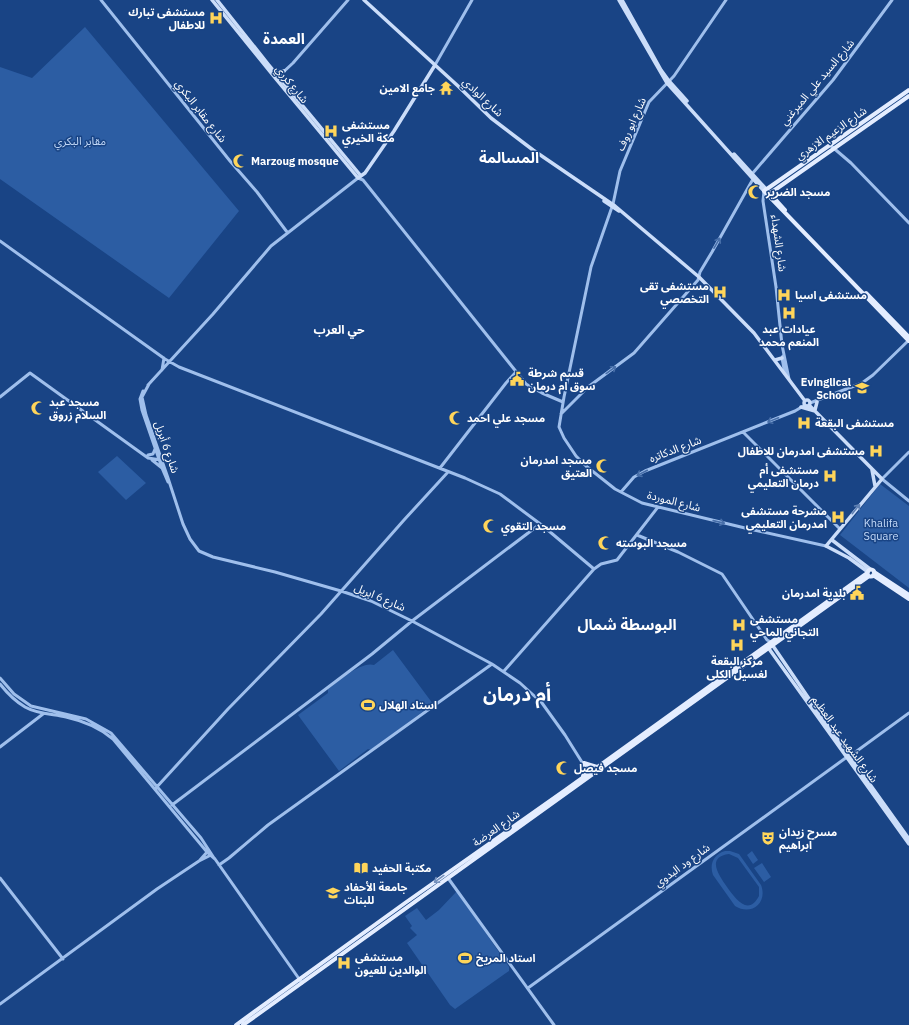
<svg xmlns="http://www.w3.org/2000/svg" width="909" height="1025" viewBox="0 0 909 1025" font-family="'IBM Plex Sans','Noto Sans Arabic',sans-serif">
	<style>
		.green { fill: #2c5da3; fill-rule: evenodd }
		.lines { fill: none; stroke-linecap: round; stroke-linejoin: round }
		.tertiary { stroke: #9fbfec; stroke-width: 3 }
		.secondary { stroke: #cbddf9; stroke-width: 3.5 }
		.primary { stroke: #e4edff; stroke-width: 4 }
		.oneway { stroke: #486fa9 }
		.oneway2 { stroke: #6081b3 }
		.oneway3 { stroke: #7490bc }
		.labels { text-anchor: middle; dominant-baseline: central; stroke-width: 3; stroke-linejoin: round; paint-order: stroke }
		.poi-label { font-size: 11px; font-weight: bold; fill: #fff; stroke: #194485; text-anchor: start }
		.street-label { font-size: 11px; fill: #fff; stroke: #194485 }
		.park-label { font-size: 11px; fill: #c4daf9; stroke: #194485 }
		.neighbourhood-label { font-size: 12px; font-weight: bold; fill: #fff; stroke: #194485 }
		.district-label { font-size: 15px; font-weight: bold; fill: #fff; stroke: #194485 }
		.town-label { font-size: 19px; font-weight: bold; fill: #fff; stroke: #194485 }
	</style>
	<rect width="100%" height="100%" fill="#194485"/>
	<path class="green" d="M85,27l154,184 -70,87 -169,-119v-112l32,11z
		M117,456l29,27 -20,17 -28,-28z
		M880,484l29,22v82l-69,-53z
		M393,650l40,54 -62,46 -3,-1 -29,22 -41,-56 30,-22v-4c11,-8 33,-28 46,-24z
		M725,851h5l9,3 22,31c7,18 -10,31 -26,21l-22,-31c-4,-11 1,-21 12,-24zM729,854l9,4 21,29v9c-11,21 -24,2 -32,-9 -7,-10 -22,-30 2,-33z
		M752,851l6,9 -5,4 -6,-9z
		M762,863l9,14 -7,5 -10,-14z
		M457,891l52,76v4l-3,2 -51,36 -5,-4 -43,-62 10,-8 -7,-7 2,-2 -7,-10 12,-8 9,12 13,-10z"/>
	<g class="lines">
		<path class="tertiary" d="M101,0l129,161 27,31 30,40
			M726,0l-52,76 -25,26 -29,69 -7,33 -22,63 -27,130 -5,30 5,11 12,18 10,10 29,23 27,14 103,25 81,18
			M435,65l37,-65
			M278,77l15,-14 55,-63
			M830,145l21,18 58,60
			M752,174l81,-94 59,-80
			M363,180l163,204 16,9 21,9
			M764,191l-1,10 13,86 6,58 7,34
			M0,241l165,118 14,8 286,111 35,16 43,32 51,43
			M783,356l-1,2 3,16
			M162,370l2,-12
			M149,384l-7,13 4,18 22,63 15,46 7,15 9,12 14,6 62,15 66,19 30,10 41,20 80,43 28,19 22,20 23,32 25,40
			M148,385l65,-71 58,-68 87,-68 5,2
			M143,391l-3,8 2,11 20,58 6,14
			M0,397l30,-24 118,85 13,2
			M810,403l52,-20 11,-8 36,-35
			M561,414l27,-27 46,-34 64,-73 2,-8 12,-20 41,-73
			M743,432l97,97
			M909,452l-27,27 27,22
			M148,455l5,-1 2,-5
			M152,460l10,8
			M440,468l66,-85 10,-11
			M621,492l13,-15 11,-6 150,-60 10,-6
			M637,535l41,17 44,22 45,66 4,2
			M504,671l90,-102 7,-5 16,-4 41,-53
			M0,678l14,16 17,12 55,13 25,14 90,105 13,20
			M0,684c7,9 15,17 25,23 12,7 27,7 41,10 18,4 33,10 47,22l94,113 8,7 87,124
			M0,747l43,-33
			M850,756l59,-43
			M585,764l9,8
			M155,789l73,-80 93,-95 83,-94 44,-48
			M172,805l200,-151 40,-33 128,-97
			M200,860l8,-9
			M219,865l10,-7 39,-33 224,-161
			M0,878l63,81
			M448,878l106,147
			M528,988l319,-231
			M0,1004l157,-115 42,-28 12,-6"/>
		<path class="secondary" d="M212,0l64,79 82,99 7,-5 29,-42 41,-66
			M217,0l51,64 93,112
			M364,0l94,86 33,32 42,32 82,56 84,71 55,56 51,68
			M619,0l48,83 97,108
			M622,0l39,70 8,11 18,20
			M274,70l6,2 4,-1
			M734,154l32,35
			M604,201l15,10
			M775,360l7,-2
			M804 403a3 3 0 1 1 6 0a3 3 0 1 1-6 0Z
			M809,405l73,74 -56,67 23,12 19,14
			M801,407l14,4
			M815,410l2,-8
			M872,470l3,16
			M832,540l38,29
			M771,643l45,66 93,130
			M767,646l142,198"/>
		<path class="primary" d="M909,90l-145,101 145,150
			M766,189l19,21
			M769,194l140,-98
			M866,293l43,44
			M867.5 573a3.5 3.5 0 1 1 7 0a3.5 3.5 0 1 1-7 0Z
			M874,572l35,23
			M873,575l36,24
			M584,763l13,4
			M583,777l1,-13
			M236,1025l169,-122 162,-114 300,-216
			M243,1025l626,-449"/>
	</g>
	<defs><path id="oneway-shaft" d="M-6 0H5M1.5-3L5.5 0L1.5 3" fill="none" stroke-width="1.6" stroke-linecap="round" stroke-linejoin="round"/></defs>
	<g class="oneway">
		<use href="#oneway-shaft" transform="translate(717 243) rotate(-60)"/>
		<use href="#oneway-shaft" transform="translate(611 370) rotate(-36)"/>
		<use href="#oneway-shaft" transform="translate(773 420) rotate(158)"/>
		<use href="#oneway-shaft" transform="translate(642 473) rotate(153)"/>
		<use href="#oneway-shaft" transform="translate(719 522) rotate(13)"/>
	</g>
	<use class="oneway2" href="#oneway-shaft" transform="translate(856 509) rotate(-51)"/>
	<use class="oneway3" href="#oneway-shaft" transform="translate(439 879) rotate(144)"/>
	<defs>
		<symbol id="hospital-bare" viewBox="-9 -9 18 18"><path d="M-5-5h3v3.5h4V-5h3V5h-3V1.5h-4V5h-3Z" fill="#ffd55a" stroke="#194485" stroke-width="2.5" paint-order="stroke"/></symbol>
		<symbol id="temple-bare" viewBox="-9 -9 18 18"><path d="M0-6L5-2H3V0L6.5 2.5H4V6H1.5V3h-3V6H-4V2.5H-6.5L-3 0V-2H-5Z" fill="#ffd55a" stroke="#194485" stroke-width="2.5" paint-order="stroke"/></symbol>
		<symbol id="mosque-bare" viewBox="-9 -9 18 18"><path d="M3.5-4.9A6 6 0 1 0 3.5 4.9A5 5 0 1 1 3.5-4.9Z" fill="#ffd55a" stroke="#194485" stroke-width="2.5" paint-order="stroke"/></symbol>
		<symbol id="civic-bare" viewBox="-9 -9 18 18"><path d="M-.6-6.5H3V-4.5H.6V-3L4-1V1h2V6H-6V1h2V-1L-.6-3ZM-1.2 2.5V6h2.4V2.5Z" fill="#ffd55a" stroke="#194485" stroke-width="2.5" paint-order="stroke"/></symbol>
		<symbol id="university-bare" viewBox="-9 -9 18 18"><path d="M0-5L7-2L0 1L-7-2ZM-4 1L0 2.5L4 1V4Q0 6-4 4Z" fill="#ffd55a" stroke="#194485" stroke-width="2.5" paint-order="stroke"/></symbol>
		<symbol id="stadium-bare" viewBox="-9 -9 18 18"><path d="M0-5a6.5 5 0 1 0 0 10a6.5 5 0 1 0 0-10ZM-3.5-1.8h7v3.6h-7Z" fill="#ffd55a" stroke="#194485" stroke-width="2.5" paint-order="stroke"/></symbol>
		<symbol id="theatre-bare" viewBox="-9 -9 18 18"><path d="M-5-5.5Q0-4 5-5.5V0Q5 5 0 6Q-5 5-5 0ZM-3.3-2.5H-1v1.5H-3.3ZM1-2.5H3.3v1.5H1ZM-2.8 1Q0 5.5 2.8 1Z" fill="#ffd55a" stroke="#194485" stroke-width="2.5" paint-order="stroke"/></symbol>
		<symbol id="library-bare" viewBox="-9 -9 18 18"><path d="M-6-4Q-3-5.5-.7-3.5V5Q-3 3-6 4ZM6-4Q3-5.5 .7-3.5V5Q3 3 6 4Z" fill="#ffd55a" stroke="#194485" stroke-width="2.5" paint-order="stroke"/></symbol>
	</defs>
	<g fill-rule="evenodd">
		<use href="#hospital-bare" x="206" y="8" width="20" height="20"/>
		<use href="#temple-bare" x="436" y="78" width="20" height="20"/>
		<use href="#hospital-bare" x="321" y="121" width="20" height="20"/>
		<use href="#mosque-bare" x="230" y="151" width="20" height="20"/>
		<use href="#mosque-bare" x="745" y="182" width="20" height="20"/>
		<use href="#hospital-bare" x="710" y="282" width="20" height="20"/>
		<use href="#hospital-bare" x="774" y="285" width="20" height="20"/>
		<use href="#hospital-bare" x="779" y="303" width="20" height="20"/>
		<use href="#civic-bare" x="507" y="369" width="20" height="20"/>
		<use href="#university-bare" x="852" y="378" width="20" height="20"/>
		<use href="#mosque-bare" x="28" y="398" width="20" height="20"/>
		<use href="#mosque-bare" x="446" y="408" width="20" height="20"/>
		<use href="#hospital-bare" x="794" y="413" width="20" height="20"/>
		<use href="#hospital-bare" x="866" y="441" width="20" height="20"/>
		<use href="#mosque-bare" x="593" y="456" width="20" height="20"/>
		<use href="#hospital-bare" x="820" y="466" width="20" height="20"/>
		<use href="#hospital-bare" x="828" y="507" width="20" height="20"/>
		<use href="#mosque-bare" x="480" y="516" width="20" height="20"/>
		<use href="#mosque-bare" x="595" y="533" width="20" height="20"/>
		<use href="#civic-bare" x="847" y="583" width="20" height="20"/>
		<use href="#hospital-bare" x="729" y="615" width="20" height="20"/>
		<use href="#hospital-bare" x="727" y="635" width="20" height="20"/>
		<use href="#stadium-bare" x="358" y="695" width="20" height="20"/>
		<use href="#mosque-bare" x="553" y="758" width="20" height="20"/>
		<use href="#theatre-bare" x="758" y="828" width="20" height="20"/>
		<use href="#library-bare" x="351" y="858" width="20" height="20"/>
		<use href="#university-bare" x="323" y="883" width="20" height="20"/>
		<use href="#stadium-bare" x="455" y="948" width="20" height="20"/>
		<use href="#hospital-bare" x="334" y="953" width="20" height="20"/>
	</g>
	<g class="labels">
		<g class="poi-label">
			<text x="205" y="12" text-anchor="end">مستشفى تبارك<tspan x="205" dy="13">للاطفال</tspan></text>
			<text x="435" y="88" text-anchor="end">جامع الامين</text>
			<text x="342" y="125">مستشفى<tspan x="342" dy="13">مكة الخيري</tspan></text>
			<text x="251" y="161">Marzoug mosque</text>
			<text x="766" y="192">مسجد الضرير</text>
			<text x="709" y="286" text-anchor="end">مستشفى تقى<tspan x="709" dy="13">التخصصي</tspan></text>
			<text x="795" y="295">مستشفى اسيا</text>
			<text x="789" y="329" text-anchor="middle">عيادات عبد<tspan x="789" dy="13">المنعم محمد</tspan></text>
			<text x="528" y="373">قسم شرطة<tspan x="528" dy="13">سوق ام درمان</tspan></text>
			<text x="851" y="382" text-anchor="end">Evinglical<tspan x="851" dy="13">School</tspan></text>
			<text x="49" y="402">مسجد عبد<tspan x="49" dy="13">السلام زروق</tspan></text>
			<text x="467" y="418">مسجد علي احمد</text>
			<text x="815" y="423">مستشفى البقعة</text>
			<text x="865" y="451" text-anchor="end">مستشفى امدرمان للاطفال</text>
			<text x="592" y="460" text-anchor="end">مسجد امدرمان<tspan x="592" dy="13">العتيق</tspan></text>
			<text x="819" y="470" text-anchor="end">مستشفى أم<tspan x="819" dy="13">درمان التعليمي</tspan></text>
			<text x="827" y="511" text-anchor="end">مشرحة مستشفى<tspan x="827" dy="13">امدرمان التعليمي</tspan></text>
			<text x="501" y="526">مسجد التقوي</text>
			<text x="616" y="543">مسجد البوسته</text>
			<text x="846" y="593" text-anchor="end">بلدية امدرمان</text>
			<text x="750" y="619">مستشفى<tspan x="750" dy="13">التجاني الماحي</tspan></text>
			<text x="737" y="661" text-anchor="middle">مركز البقعة<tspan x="737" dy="13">لغسيل الكلى</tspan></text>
			<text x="379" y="705">استاد الهلال</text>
			<text x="574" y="768">مسجد فيصل</text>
			<text x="779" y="832">مسرح زيدان<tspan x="779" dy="13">ابراهيم</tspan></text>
			<text x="372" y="868">مكتبة الحفيد</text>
			<text x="344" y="887">جامعة الأحفاد<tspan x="344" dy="13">للبنات</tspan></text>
			<text x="355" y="957">مستشفى<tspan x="355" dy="13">الوالدين للعيون</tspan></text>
			<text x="476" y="958">استاد المريخ</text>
		</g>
		<g class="street-label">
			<text transform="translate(817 82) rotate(-50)">شارع السيد علي الميرغني</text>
			<text transform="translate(292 84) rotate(51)">شارع كرري</text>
			<text transform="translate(483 97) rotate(43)">شارع الوادي</text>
			<text transform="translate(201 111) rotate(52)">شارع مقابر البكري</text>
			<text transform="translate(631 124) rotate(-66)">شارع ابو روف</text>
			<text transform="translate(831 133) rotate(-35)">شارع الزعيم الازهري</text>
			<text transform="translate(779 243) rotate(82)">شارع الشهداء</text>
			<text transform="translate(167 447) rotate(71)">شارع 6 أبريل</text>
			<text transform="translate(675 449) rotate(-21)">شارع الدكاتره</text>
			<text transform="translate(674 501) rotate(14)">شارع الموردة</text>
			<text transform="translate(380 597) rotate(23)">شارع 6 ابريل</text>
			<text transform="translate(845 739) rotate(54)">شارع الشهيد عبد العظيم</text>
			<text transform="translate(496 828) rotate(-35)">شارع العرضة</text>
			<text transform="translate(682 865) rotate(-36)">شارع ود البدوي</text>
		</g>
		<g class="park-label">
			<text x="80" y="141">مقابر البكري</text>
			<text x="881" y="523">Khalifa<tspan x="881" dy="13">Square</tspan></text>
		</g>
		<g class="neighbourhood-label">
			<text x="339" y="329">حي العرب</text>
		</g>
		<g class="district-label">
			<text x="284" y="38">العمدة</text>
			<text x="509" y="157">المسالمة</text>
			<text x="627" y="624">البوسطة شمال</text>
		</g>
		<g class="town-label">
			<text x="517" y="694">أم درمان</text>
		</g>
	</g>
</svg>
